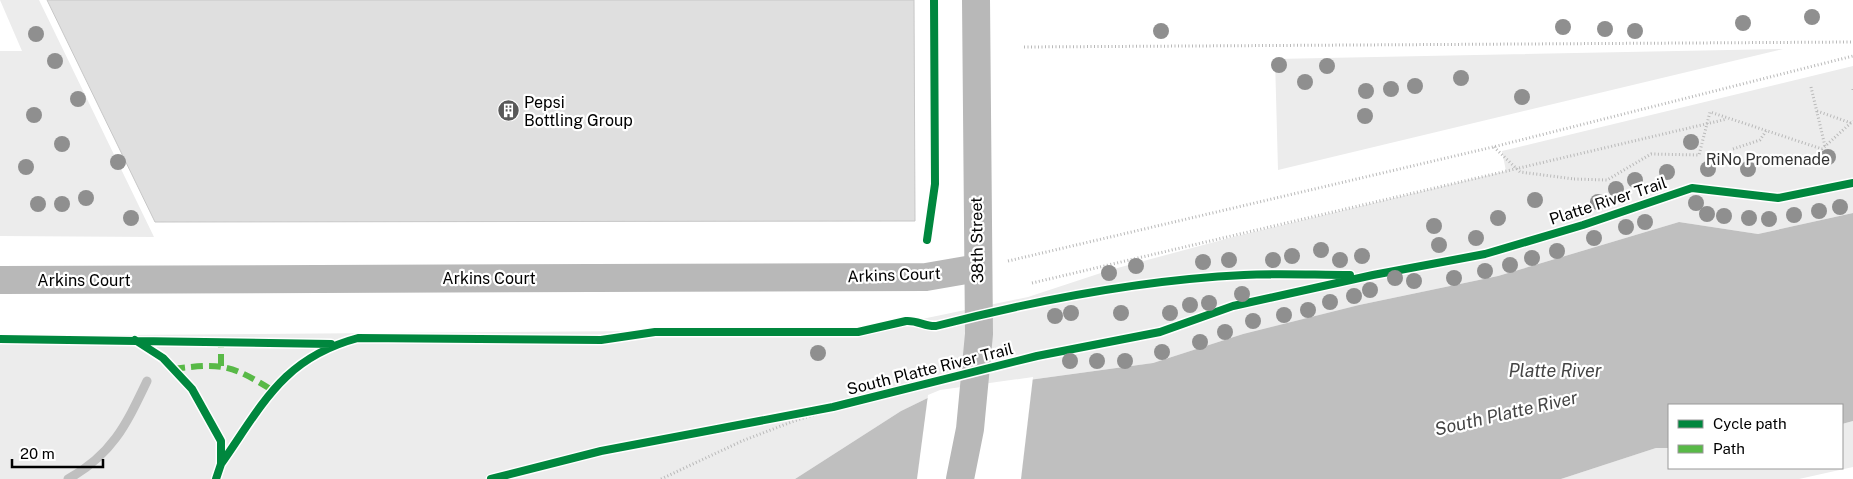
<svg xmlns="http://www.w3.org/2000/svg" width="1853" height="479" viewBox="0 0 1853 479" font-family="'Public Sans',sans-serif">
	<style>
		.green { fill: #ececec }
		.water { fill: #bfbfbf }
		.pier { fill: #fff }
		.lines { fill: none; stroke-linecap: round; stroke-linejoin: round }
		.stream { stroke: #bfbfbf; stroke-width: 9 }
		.building { fill: #dfdfdf; stroke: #c7c7c7 }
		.path { stroke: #b9b9b9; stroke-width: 3; stroke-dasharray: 1 2.5; stroke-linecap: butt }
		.secondary { stroke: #b8b8b8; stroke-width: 28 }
		.path-bridge { stroke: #b9b9b9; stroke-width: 3; stroke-dasharray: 1 2.5; stroke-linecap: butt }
		.quiet { stroke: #58b947; stroke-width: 6; stroke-dasharray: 12 6; stroke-linecap: butt }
		.cycleway-casing { stroke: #fff; stroke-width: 11 }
		.cycleway { stroke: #00873e; stroke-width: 8 }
		.tree { fill: #8f8f8f }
		.labels { text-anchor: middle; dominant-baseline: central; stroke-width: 4.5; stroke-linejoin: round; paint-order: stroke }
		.poi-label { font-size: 16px; fill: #000; stroke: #fff; text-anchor: start }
		.park-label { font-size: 16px; fill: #333; stroke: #fff }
		.street-label { font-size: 16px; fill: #000; stroke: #fff }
		.water-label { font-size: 18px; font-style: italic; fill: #444; stroke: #fff }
	</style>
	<rect width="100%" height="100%" fill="#fff"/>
	<path class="green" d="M0,0h39l115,237 -154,-1v-185h22z
		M1783,49l-505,121 -3,-111z
		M1853,66v147l-95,21 -79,-12 -181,54 -139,29 -116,29 -90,29 -213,29 -39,19 -106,68h-795v-143l874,-7 154,-32 82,-27 123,-33 273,-66 -4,-20z
		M1853,421v46l-54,12h-238l95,-31h13v20h173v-44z"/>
	<path class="water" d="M1853,213v208l-11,3v-19h-173v43h-13l-95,31h-766l106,-68 39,-19 213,-29 90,-29 116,-29 139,-29 181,-54 79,12z"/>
	<path class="pier" d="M1033,377l-12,102h-104l11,-84 12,-5z"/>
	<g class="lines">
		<path class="stream" d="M68,479c44,-24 58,-54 79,-98"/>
	</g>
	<path class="building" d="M47,0h867l1,221 -760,1z"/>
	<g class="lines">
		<path class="path" d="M1024,47l829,-5
			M1811,87l14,59
			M1853,90v-1
			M1817,111l34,12
			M1494,147l26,25 54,7
			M1733,149l27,-9 6,-9
			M1008,261l485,-114 360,-91
			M1032,283l695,-164
			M661,479l81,-38 52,-20 68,-21"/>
		<path class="secondary" d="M0,280l926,-3 52,-9
			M960,479l10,-50 9,-95 -3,-334"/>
		<path class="path-bridge" d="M1574,179l33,1 44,-26 48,1 11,-43 112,37 31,-28"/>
		<path class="quiet" d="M221,366v-24
			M173,369c49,-6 57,-5 99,21"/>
		<defs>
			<path id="cycleway" d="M927,240l8,-56 -1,-184
				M0,339l331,5
				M135,340l28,18 29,31 29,52v23
				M216,479l5,-15c42,-60 62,-106 137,-126l243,2 54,-8h203l48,-11c11,-1 20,6 30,5 101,-26 204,-46 308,-51 35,-2 71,0 106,0
				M491,479l110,-28 232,-44 204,-51 123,-24 73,-26 140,-31 112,-21 98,-29 109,-37 86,10 75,-15"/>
		</defs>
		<use href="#cycleway" class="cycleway-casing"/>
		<use href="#cycleway" class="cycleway"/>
	</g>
	<g class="tree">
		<circle cx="1812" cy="17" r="8"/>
		<circle cx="1743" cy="23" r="8"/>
		<circle cx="1563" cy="27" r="8"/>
		<circle cx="1605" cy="29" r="8"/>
		<circle cx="1161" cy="31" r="8"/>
		<circle cx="1635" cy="31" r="8"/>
		<circle cx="36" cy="34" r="8"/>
		<circle cx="55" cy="61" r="8"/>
		<circle cx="1279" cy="65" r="8"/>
		<circle cx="1327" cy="66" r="8"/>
		<circle cx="1461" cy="78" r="8"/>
		<circle cx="1305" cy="82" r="8"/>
		<circle cx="1415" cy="86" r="8"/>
		<circle cx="1391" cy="89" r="8"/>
		<circle cx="1366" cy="91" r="8"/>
		<circle cx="1522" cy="97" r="8"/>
		<circle cx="78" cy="99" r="8"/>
		<circle cx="34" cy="115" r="8"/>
		<circle cx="1365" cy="116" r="8"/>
		<circle cx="1691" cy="142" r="8"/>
		<circle cx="62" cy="144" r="8"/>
		<circle cx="1828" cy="157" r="8"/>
		<circle cx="118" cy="162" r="8"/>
		<circle cx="26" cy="167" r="8"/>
		<circle cx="1708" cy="169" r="8"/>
		<circle cx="1748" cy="169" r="8"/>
		<circle cx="1667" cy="172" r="8"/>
		<circle cx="1635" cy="180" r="8"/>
		<circle cx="1616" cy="189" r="8"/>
		<circle cx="86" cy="198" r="8"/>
		<circle cx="1535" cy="200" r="8"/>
		<circle cx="1598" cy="202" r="8"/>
		<circle cx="1696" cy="203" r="8"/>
		<circle cx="38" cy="204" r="8"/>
		<circle cx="62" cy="204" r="8"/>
		<circle cx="1840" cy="207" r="8"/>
		<circle cx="1819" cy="211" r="8"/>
		<circle cx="1707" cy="214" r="8"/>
		<circle cx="1794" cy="215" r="8"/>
		<circle cx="1724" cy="216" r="8"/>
		<circle cx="131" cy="218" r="8"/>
		<circle cx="1498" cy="218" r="8"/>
		<circle cx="1749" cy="218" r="8"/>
		<circle cx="1769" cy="219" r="8"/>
		<circle cx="1645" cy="222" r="8"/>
		<circle cx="1434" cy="226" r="8"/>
		<circle cx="1626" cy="227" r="8"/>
		<circle cx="1476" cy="238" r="8"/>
		<circle cx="1594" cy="238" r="8"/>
		<circle cx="1439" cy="245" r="8"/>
		<circle cx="1321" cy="250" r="8"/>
		<circle cx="1557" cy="251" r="8"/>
		<circle cx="1292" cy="256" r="8"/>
		<circle cx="1362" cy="256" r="8"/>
		<circle cx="1532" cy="258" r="8"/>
		<circle cx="1229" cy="260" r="8"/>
		<circle cx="1273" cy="260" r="8"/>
		<circle cx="1340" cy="260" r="8"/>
		<circle cx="1203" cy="262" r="8"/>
		<circle cx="1510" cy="265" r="8"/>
		<circle cx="1136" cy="266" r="8"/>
		<circle cx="1485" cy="271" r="8"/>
		<circle cx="1109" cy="273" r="8"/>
		<circle cx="1395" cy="278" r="8"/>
		<circle cx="1454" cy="278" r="8"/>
		<circle cx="1414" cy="281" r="8"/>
		<circle cx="1370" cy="290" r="8"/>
		<circle cx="1242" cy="294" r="8"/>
		<circle cx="1354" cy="296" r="8"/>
		<circle cx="1330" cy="302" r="8"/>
		<circle cx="1209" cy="303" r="8"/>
		<circle cx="1190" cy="305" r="8"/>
		<circle cx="1308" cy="310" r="8"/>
		<circle cx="1071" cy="313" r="8"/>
		<circle cx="1121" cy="313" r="8"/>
		<circle cx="1170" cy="313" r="8"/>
		<circle cx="1284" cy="315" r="8"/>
		<circle cx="1055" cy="316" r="8"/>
		<circle cx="1253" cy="321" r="8"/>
		<circle cx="1225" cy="332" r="8"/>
		<circle cx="1200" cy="342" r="8"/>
		<circle cx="1162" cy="352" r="8"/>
		<circle cx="818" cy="353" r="8"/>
		<circle cx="1070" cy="361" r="8"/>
		<circle cx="1097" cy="361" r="8"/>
		<circle cx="1125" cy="361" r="8"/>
	</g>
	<defs>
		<symbol id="building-disc" viewBox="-11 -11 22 22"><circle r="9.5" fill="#595959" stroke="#fff"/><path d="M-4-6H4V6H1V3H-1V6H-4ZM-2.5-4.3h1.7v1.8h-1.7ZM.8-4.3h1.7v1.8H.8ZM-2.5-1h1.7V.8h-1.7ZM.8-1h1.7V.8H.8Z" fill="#fff"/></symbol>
	</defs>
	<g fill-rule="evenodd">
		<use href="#building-disc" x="496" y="98" width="25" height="25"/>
	</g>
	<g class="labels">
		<g class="poi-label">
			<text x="524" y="102">Pepsi<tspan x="524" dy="18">Bottling Group</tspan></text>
		</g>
		<g class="park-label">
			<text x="1768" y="159">RiNo Promenade</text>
		</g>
		<g class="street-label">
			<text transform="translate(1608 201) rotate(-18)">Platte River Trail</text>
			<text transform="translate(977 240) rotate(-91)">38th Street</text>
			<text transform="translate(894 275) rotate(-2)">Arkins Court</text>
			<text x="489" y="278">Arkins Court</text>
			<text x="84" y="280">Arkins Court</text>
			<text transform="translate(930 369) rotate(-14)">South Platte River Trail</text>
		</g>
		<g class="water-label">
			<text x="1555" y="370">Platte River</text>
			<text transform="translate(1506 413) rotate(-13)">South Platte River</text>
		</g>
	</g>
	<rect x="1668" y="404" width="175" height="65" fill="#ffffff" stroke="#999999"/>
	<rect x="1678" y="420" width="25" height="8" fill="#00873e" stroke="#999999"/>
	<text x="1713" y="429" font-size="15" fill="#000000">Cycle path</text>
	<rect x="1678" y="445" width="25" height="8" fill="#58b947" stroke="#999999"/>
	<text x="1713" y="454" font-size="15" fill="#000000">Path</text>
	<path d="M12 459v8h91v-8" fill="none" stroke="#000000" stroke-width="2.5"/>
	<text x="20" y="459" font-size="15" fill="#000000" stroke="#ffffff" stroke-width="4" paint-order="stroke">20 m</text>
</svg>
